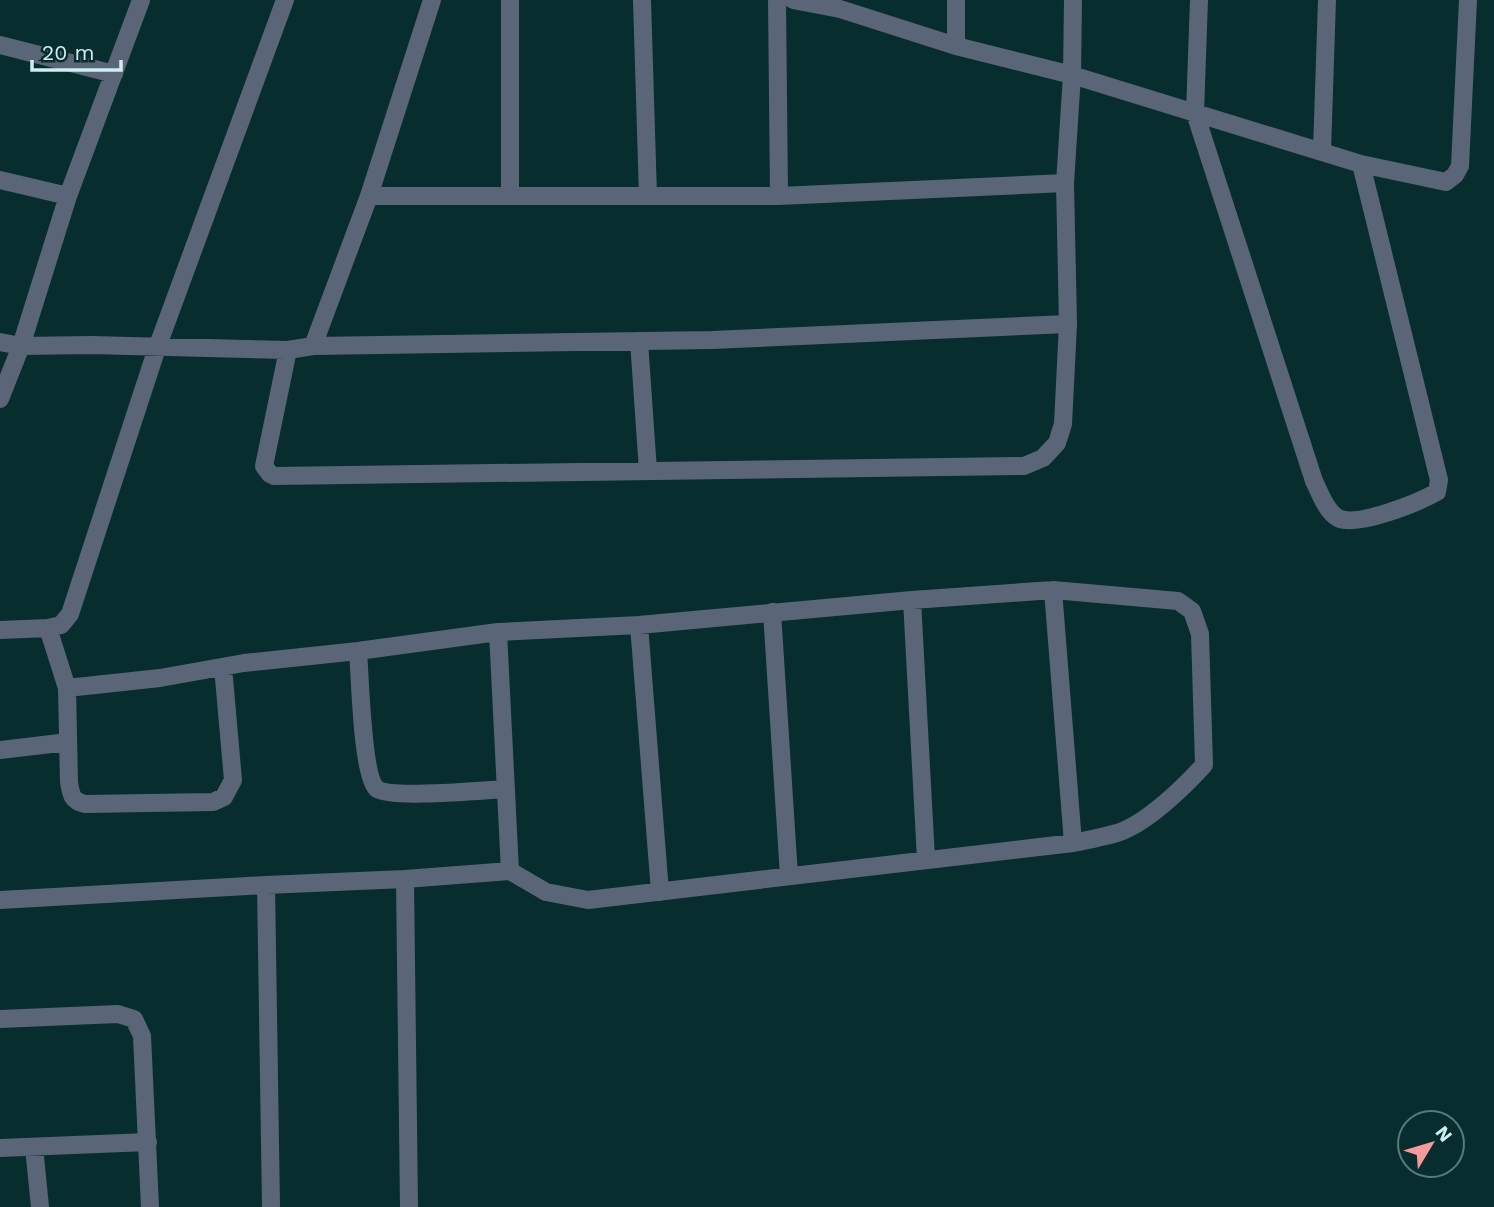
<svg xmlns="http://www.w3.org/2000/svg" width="1494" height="1207" viewBox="0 0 1494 1207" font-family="'Work Sans',sans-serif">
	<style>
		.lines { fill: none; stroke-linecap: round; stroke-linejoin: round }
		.minor { stroke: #5a6677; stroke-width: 18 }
	</style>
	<rect width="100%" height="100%" fill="#082d2e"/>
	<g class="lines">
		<path class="minor" d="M642,0l6,196
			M777,0l2,196
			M793,0l47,9 116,37 116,29 289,89 85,18 9,-7 5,-9 8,-166
			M956,0v46
			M1199,0l-4,113 119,368c6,12 12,30 24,37 19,10 81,-16 99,-26l2,-12 -78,-316
			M0,45l114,29
			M1322,151l5,-151
			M0,180l68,16
			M369,196h410l286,-13
			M510,196v-196
			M639,341l9,130
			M0,342l21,4 70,-1 197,5 25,-4 399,-6 356,-16
			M313,346l56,-150 63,-196
			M288,350l-24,116 6,8 4,2 750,-10 19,-8 14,-15 6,-19 5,-100 -3,-141 7,-108 1,-75
			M0,399l21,-53 47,-150 73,-196
			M1053,590l20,253
			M912,600l14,259
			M772,612l17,264
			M639,625l21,267
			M48,628l19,60 93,-10 84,-15 114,-12 140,-19 141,-7 273,-25 141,-10 125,11 14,10 8,23 4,131c-20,22 -58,59 -87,68 -14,4 -29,7 -44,10l-485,57 -42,-8 -36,-21 -105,8
			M0,630l48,-2 13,-3 9,-11 87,-266 128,-348
			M498,632l12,239
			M358,651c2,23 4,126 19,138 14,10 107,1 129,0
			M67,688l2,94c2,13 3,19 16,22l128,-2 11,-5 9,-17 -10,-113
			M0,750l68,-8
			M266,885l5,322
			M0,900l266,-15 139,-6 4,328
			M0,1019l118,-5 16,5 8,17 8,171
			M34,1147l6,60
			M0,1148l148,-6"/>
	</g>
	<g transform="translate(1431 1144) rotate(52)"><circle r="33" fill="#082d2e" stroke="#577a7b" stroke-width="2"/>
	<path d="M0-5L12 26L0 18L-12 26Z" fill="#f59b9e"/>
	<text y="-10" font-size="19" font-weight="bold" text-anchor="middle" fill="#ceeeef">N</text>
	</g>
	<path d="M32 60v10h89v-10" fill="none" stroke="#ceeeef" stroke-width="3.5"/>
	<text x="42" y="60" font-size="21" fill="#ceeeef" stroke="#082d2e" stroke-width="5" paint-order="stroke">20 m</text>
</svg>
